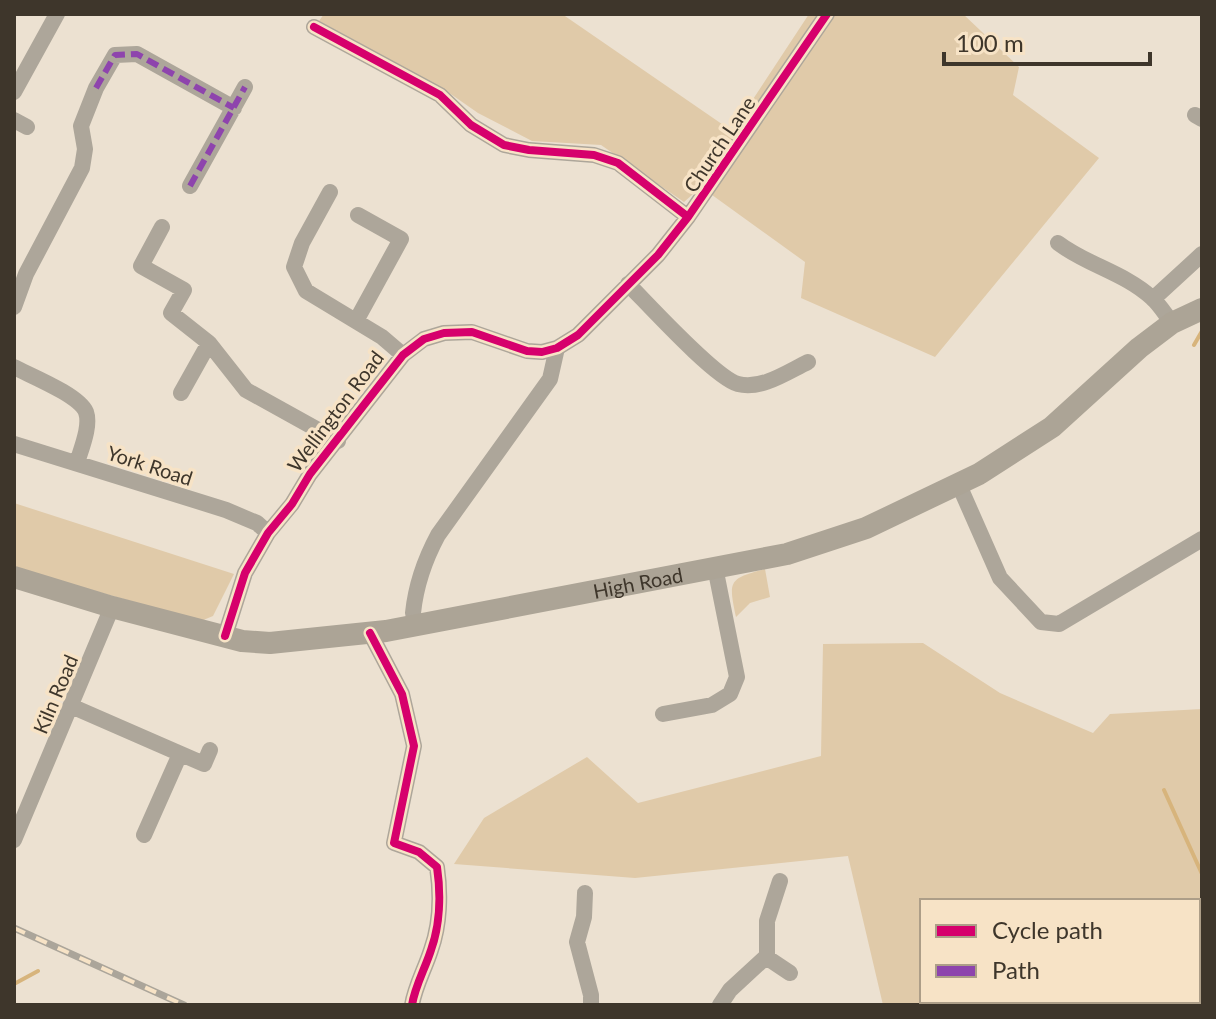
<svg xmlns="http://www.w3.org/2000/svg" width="1216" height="1019" viewBox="0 0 1216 1019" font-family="Lato,sans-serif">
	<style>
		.green { fill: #e0caa9; fill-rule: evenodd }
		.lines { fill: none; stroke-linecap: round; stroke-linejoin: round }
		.stream { stroke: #d7b47c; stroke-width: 4 }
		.street { stroke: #ada69a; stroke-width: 16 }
		.secondary { stroke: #aca496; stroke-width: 22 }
		.rail-casing { stroke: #aba59a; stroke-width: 7 }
		.rail { stroke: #f7e3c6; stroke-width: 4; stroke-dasharray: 12; stroke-linecap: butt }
		.quiet { stroke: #8e44ad; stroke-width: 6; stroke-dasharray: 12 6; stroke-linecap: butt }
		.cycleway-casing { stroke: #f7e3c6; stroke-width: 13 }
		.cycleway { stroke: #d6006c; stroke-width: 8 }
		.labels { text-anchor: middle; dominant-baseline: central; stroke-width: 7; stroke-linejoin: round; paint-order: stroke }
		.street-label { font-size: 20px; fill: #3e362b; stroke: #f7e3c6 }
	</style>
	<rect width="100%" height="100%" fill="#ece1d1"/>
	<path class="green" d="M324,14h238l170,117 77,-117h154l56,53 -6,28 86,63 -164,199 -134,-59 4,-36 -104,-75 -17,15 -83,-57 -69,-4 -54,-28 -33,-23 -126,-69z
		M14,503l220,71 -21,42 -12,5 -187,-53z
		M765,569l5,28 -20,6 -14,14c-8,-37 -7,-38 29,-48z
		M923,643l77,50 93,40 17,-19 92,-5v296h-319l-35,-149 -213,22 -181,-14 30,-46 103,-61 51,46 183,-47 2,-112zM922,901h276v100h-276z"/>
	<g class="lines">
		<path class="stream" d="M1194,345l8,-14
			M1164,790l38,84
			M14,984l24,-13"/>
		<path class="street" d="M314,27l126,68 31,30 33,20 25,5 65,5 24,8 70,54
			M14,92l43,-78
			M1195,115l7,4
			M14,120l13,7
			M190,186l55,-99
			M330,192l-28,51 -8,24 12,24 76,46 21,18
			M162,227l-21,39 43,24 -13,23 38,30 37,47 92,51
			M1058,243c29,22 67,30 94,55 8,7 13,16 20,25
			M628,284c20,20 87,94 110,100 24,6 49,-12 70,-22
			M1153,299l49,-45
			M14,307l12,-33 56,-106 3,-19 -4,-23 15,-38 19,-33 22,-1 97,54
			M356,321l45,-82 -43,-24
			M14,367c17,9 65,28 72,45 5,14 -5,37 -9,51
			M181,393l28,-50
			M14,444l212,66 31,13 11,10
			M959,485l41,93 41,44 18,2 143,-85
			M413,613c3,-29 11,-52 25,-78l112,-156 7,-31
			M370,633l32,61 12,52 -20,97 25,9 18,15c4,27 3,58 -6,83 -6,19 -16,36 -19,55
			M225,636l20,-63 23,-40 24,-29 18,-30 93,-119 21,-16 20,-6 28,-1 55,19 15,1 15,-4 21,-13 80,-80 30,-38 139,-203
			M71,706l133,58 6,-14
			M663,714l49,-9 18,-11 7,-17 -22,-110
			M144,835l36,-81
			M14,840l98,-233
			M585,893l-1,24 -7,25 14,53v10
			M766,957l24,16
			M720,1005l10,-15 37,-34v-35l13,-40"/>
		<path class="secondary" id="s1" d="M14,577l98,30 130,34 28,2 116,-12 401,-77 79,-26 113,-54 73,-47 87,-79 33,-25 30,-14"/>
		<defs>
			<path id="rail" d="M14,928l170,77"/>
		</defs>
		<use href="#rail" class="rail-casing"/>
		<use href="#rail" class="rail"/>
		<path class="quiet" d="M96,88l19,-33 22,-1 97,54
			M190,186l55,-99"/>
		<defs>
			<path id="cycleway" d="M314,27l126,68 31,30 33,20 25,5 65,5 24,8 70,54
				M370,633l32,61 12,52 -20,97 25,9 18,15c4,27 3,58 -6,83 -6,19 -16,36 -19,55
				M225,636l20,-63 23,-40 24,-29 18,-30 93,-119 21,-16 20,-6 28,-1 55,19 15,1 15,-4 21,-13 80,-80 30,-38 139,-203"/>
		</defs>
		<use href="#cycleway" class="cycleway-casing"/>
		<use href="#cycleway" class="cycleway"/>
	</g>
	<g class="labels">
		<g class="street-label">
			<text transform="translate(719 144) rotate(-56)">Church Lane</text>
			<text transform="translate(335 411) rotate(-53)">Wellington Road</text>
			<text transform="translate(150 465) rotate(18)">York Road</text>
			<text stroke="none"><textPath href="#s1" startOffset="638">High Road</textPath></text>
			<text transform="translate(55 694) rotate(-67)">Kiln Road</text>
		</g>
	</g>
	<rect width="1216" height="1019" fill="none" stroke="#3e362b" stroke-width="32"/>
	<rect x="920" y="899" width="280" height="104" fill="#f7e3c6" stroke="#ad9e88" stroke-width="2"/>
	<rect x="936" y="925" width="40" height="12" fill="#d6006c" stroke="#ad9e88" stroke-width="2"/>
	<text x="992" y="939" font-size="24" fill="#3e362b">Cycle path</text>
	<rect x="936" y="965" width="40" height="12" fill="#8e44ad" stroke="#ad9e88" stroke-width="2"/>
	<text x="992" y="979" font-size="24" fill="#3e362b">Path</text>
	<path d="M944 52v12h206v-12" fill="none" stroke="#3e362b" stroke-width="4"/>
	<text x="956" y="52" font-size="24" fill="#3e362b" stroke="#f7e3c6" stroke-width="6" paint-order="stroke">100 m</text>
</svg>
